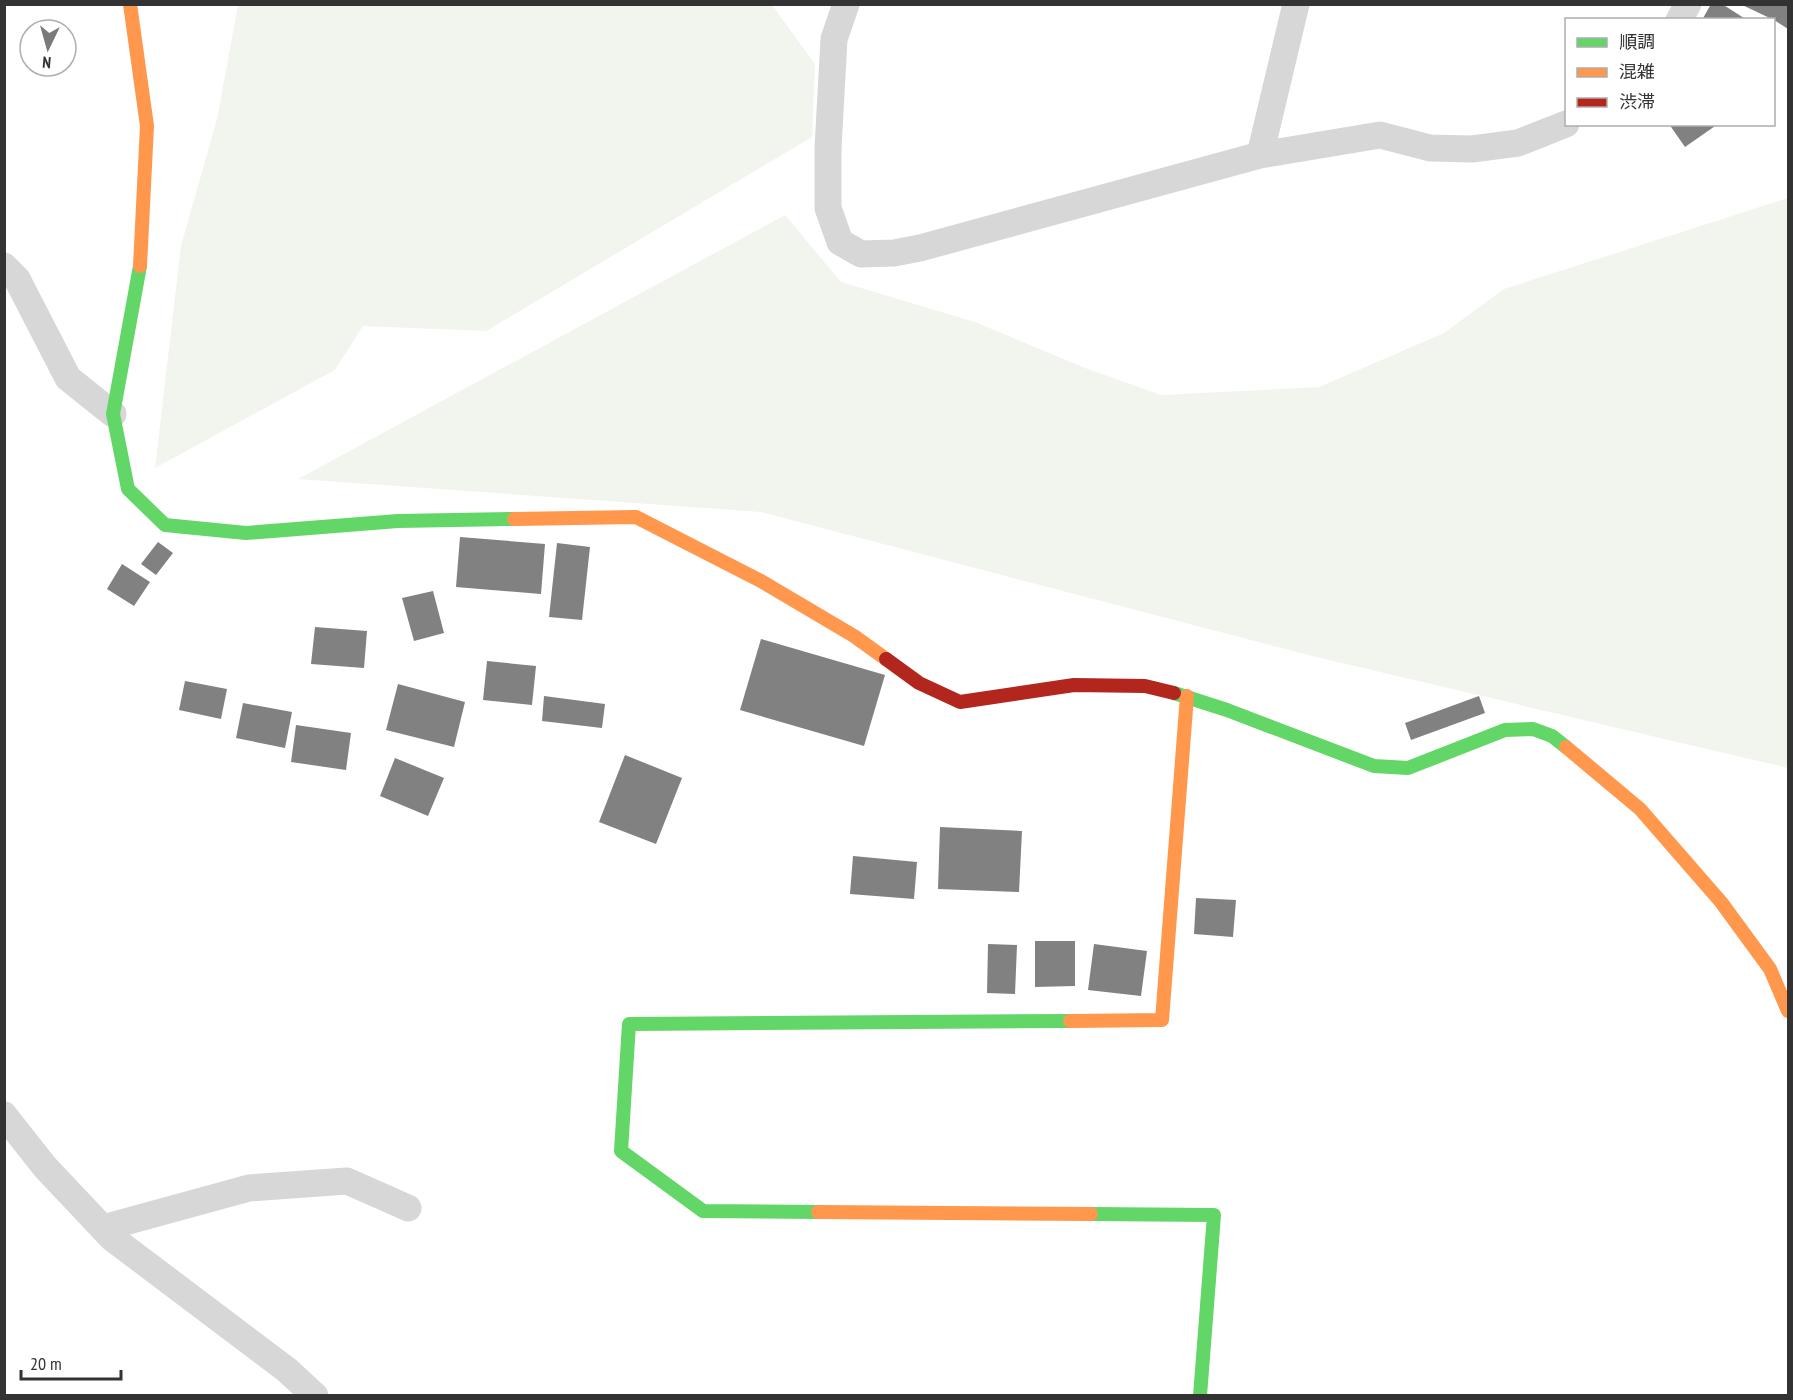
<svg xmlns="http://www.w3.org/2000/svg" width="1793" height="1400" viewBox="0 0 1793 1400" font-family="'PT Sans Narrow','Noto Sans JP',sans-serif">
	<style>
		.green { fill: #f1f5ed }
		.building { fill: #818181 }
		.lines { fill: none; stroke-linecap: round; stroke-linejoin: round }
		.street { stroke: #d7d7d7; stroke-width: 27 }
		.fast { stroke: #63d668; stroke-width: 14 }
		.slow { stroke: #ff974d; stroke-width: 14 }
		.jam { stroke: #b3261e; stroke-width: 14 }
	</style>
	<rect width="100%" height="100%" fill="#fff"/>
	<path class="green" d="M238,5h534l43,59 -3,73 -326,194 -123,-5 -28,44 -180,98 26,-222 36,-127z
		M1788,198v570l-476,-112 -551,-144 -463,-33 487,-264 56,67 134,40 110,46 76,27 158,-8 125,-54 60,-44z"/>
	<path class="building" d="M1711,4h11l25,16h-45z
		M1740,4h48v25l-14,-9z
		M1669,124h49l-33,23z
		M460,537l85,7 -4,50 -85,-7z
		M158,542l15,11 -17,22 -15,-11z
		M557,543l33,4 -8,73 -33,-3z
		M122,564l28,18 -16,24 -27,-17z
		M433,591l11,42 -30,8 -12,-43z
		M315,627l52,4 -3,37 -53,-4z
		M761,639l124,36 -21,71 -124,-36z
		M487,661l49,5 -4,39 -49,-5z
		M185,681l42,8 -6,30 -42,-9z
		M398,684l67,18 -11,45 -68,-17z
		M544,696l61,8 -3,24 -60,-7z
		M1479,696l6,17 -74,27 -6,-17z
		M243,703l49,9 -7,36 -49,-10z
		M296,725l55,8 -5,37 -55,-8z
		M625,755l57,23 -26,66 -57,-22z
		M395,758l49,20 -16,38 -48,-20z
		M940,827l82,4 -3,61 -81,-3z
		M853,856l64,6 -3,37 -64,-5z
		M1196,898l40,2 -3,37 -39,-3z
		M1035,941h40v45l-40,1z
		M988,944l29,1 -2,49 -28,-1z
		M1094,944l53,7 -6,45 -53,-6z"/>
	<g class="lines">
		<path class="street" d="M846,4l-12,35 -6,109v60l12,34 21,12 33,-1 26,-5 340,-93
			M1296,4l-36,151 120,-20 50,13 42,1 46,-6 48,-19
			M1679,20l9,-16
			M4,266l13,13 51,99 45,36
			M4,1115l41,52 67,71 175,132 28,26
			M103,1228l146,-40 98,-7 61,27"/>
		<path class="fast" d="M140,266l-27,148 15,75 37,36 81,8 152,-12 116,-2
			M1174,693l53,17 147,56 34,2 97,-38 28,-1 19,7 14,11
			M818,1212l-115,-1 -82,-60 8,-127 441,-3
			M1091,1214l123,1 -14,181"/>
		<path class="slow" d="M130,4l17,122 -7,140
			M514,519l122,-2 125,64 93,55 32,23
			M1566,747l74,62 81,93 49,67 18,42
			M1070,1021l92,-1 25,-324
			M818,1212l273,2"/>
		<path class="jam" d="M886,659l33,24 41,19 114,-17 71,1 29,7"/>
	</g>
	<rect width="1793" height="1400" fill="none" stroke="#333333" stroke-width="12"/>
	<rect x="1565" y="18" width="210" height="108" fill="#ffffff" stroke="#adadad" stroke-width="1.5"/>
	<rect x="1577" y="38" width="30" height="9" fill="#63d668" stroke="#adadad" stroke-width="1.5"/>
	<text x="1619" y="48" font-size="18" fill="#333333">順調</text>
	<rect x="1577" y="68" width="30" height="9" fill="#ff974d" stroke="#adadad" stroke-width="1.5"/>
	<text x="1619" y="78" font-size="18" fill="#333333">混雑</text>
	<rect x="1577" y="98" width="30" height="9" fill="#b3261e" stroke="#adadad" stroke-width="1.5"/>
	<text x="1619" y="108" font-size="18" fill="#333333">渋滞</text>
	<g transform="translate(48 48) rotate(185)"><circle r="28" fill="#ffffff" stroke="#adadad" stroke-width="1.5"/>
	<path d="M0-4.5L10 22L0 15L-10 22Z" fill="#7a7a7a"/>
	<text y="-9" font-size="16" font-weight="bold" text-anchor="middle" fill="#333333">N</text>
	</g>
	<path d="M21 1370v9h100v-9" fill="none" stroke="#333333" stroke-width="3"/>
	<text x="30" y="1370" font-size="18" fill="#333333" stroke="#ffffff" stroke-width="4.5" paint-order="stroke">20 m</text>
</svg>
